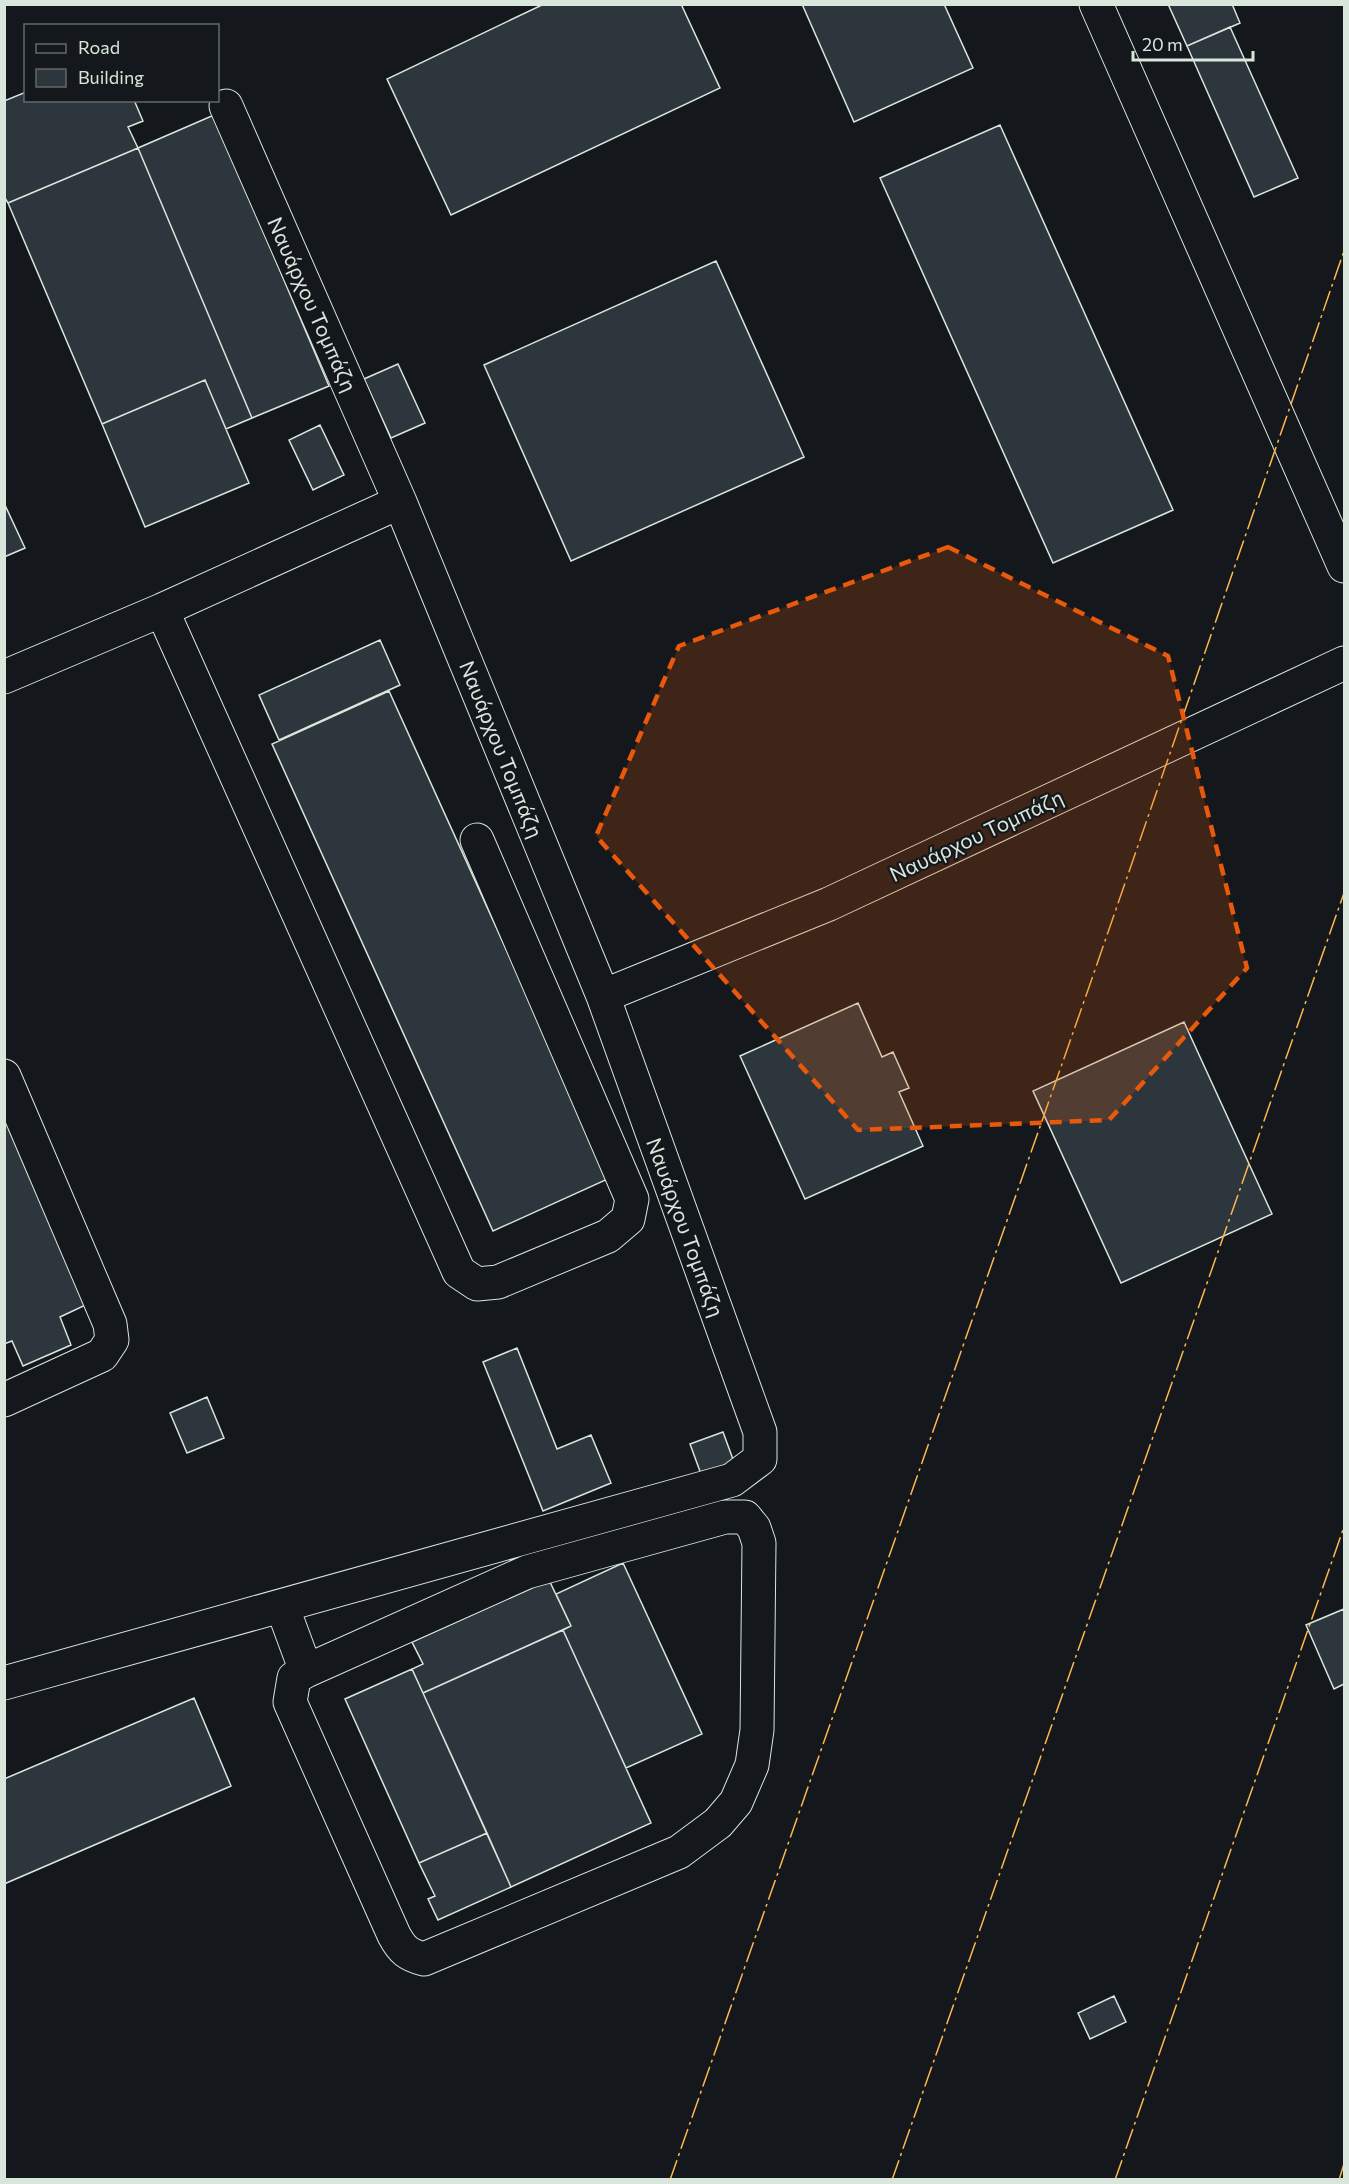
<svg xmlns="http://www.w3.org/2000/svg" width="1349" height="2184" viewBox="0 0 1349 2184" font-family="Commissioner,sans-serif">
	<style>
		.building { fill: #2c363c; stroke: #d8e6dc; stroke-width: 1.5 }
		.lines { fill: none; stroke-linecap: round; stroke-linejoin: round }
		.minor-casing { stroke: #d8e6dc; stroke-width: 35 }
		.minor { stroke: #14181c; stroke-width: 33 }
		.power { stroke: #ffb74d; stroke-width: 1.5; stroke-dasharray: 21 4.5 3 4.5; stroke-linecap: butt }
		.marked { fill: #e8590c; fill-opacity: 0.2; stroke: #e8590c; stroke-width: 4.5; stroke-dasharray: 12 8; stroke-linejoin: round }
		.labels { text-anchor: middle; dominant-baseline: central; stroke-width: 4.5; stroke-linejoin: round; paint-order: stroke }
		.street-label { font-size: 21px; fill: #d8e6dc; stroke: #14181c }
	</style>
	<rect width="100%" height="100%" fill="#14181c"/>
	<path class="building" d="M544,4h137l39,84 -269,127 -64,-136z
		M802,4h142l29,64 -119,54z
		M1168,4h64l8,19 -53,23z
		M1230,27l68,151 -44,19 -67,-151z
		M26,92v8h108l9,21 -15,6 10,21 -130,55 -4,-7v-95z
		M214,115l115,271 -77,32 -114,-270z
		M1000,125l173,385 -120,53 -173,-385z
		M138,148l114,270 -26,11 -21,-49 -103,44 -94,-221z
		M716,261l88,196 -233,104 -87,-196z
		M398,364l27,59 -34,15 -27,-59z
		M205,380l44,103 -104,44 -43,-103z
		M320,425l24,50 -31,15 -24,-50z
		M4,503l21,45 -21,9z
		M380,640l20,45 -121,55 -20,-45z
		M389,691l221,487 -117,53 -221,-487z
		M858,1003l24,54 11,-5 16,36 -10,4 24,54 -118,53 -65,-143z
		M1184,1022l88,192 -151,69 -88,-192z
		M4,1099l88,203 -32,15 11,28 -48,21 -11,-25 -8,3z
		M517,1348l40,101 34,-14 20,48 -68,28 -60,-149z
		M207,1397l17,41 -37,15 -17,-40z
		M723,1432l11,30 -33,12 -11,-30z
		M623,1563l79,171 -76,34 -63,-138 8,-4 -15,-32z
		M549,1580l22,46 -148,67 -11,-24 11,-5 -11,-22z
		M1344,1609v75l-10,5 -28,-64z
		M563,1630l88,193 -140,64 -88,-194z
		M412,1669l75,164 -68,30 -74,-164z
		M194,1698l37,88 -227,98v-105z
		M487,1833l24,54 -73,33 -10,-21 7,-3 -16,-33z
		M1114,1996l12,26 -36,17 -12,-26z"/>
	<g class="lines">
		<defs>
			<path id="minor" d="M1096,4l248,562
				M162,610l297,662 18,12 21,-2 110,-46 20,-17 4,-20 -155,-359
				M4,677l158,-67 238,-108
				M603,996l226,-92 515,-241
				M4,1076l106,248 2,16 -10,15 -98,45
				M282,1606l24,65 221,-99 198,-55h20l9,11 5,15 -2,187 -5,35 -16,37 -18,21 -39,29 -255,107c-16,-4 -22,-9 -30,-24l-104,-233 4,-24 12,-7
				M4,1683l728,-203 28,-21v-27l-157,-436 -203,-494 -174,-396"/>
		</defs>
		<use href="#minor" class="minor-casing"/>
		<use href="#minor" class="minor"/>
		<path class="power" d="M670,2180l418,-1190 256,-739
			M892,2180l452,-1287
			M1115,2180l229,-653
			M1339,2180l5,-16"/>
	</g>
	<path class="marked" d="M948,547l220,109 79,312 -138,152 -251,10 -262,-294 83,-190z"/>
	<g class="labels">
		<g class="street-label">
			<text transform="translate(313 304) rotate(66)">Ναυάρχου Τομπάζη</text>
			<text transform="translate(502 749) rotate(68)">Ναυάρχου Τομπάζη</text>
			<text transform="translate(976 835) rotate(-25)">Ναυάρχου Τομπάζη</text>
			<text transform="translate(686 1227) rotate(70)">Ναυάρχου Τομπάζη</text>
		</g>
	</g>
	<rect width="1349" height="2184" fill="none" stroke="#d8e6dc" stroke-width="12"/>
	<rect x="24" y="24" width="195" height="78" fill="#14181c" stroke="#626a69" stroke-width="1.5"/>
	<rect x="36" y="44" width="30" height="9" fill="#14181c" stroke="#626a69" stroke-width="1.5"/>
	<text x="78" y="54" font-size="18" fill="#d8e6dc">Road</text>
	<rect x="36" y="69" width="30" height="18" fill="#2c363c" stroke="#626a69" stroke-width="1.5"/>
	<text x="78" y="84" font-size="18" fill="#d8e6dc">Building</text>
	<path d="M1133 51v9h120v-9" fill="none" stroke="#d8e6dc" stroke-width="3"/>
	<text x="1142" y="51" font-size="18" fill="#d8e6dc" stroke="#14181c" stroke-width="4.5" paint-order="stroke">20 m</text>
</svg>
